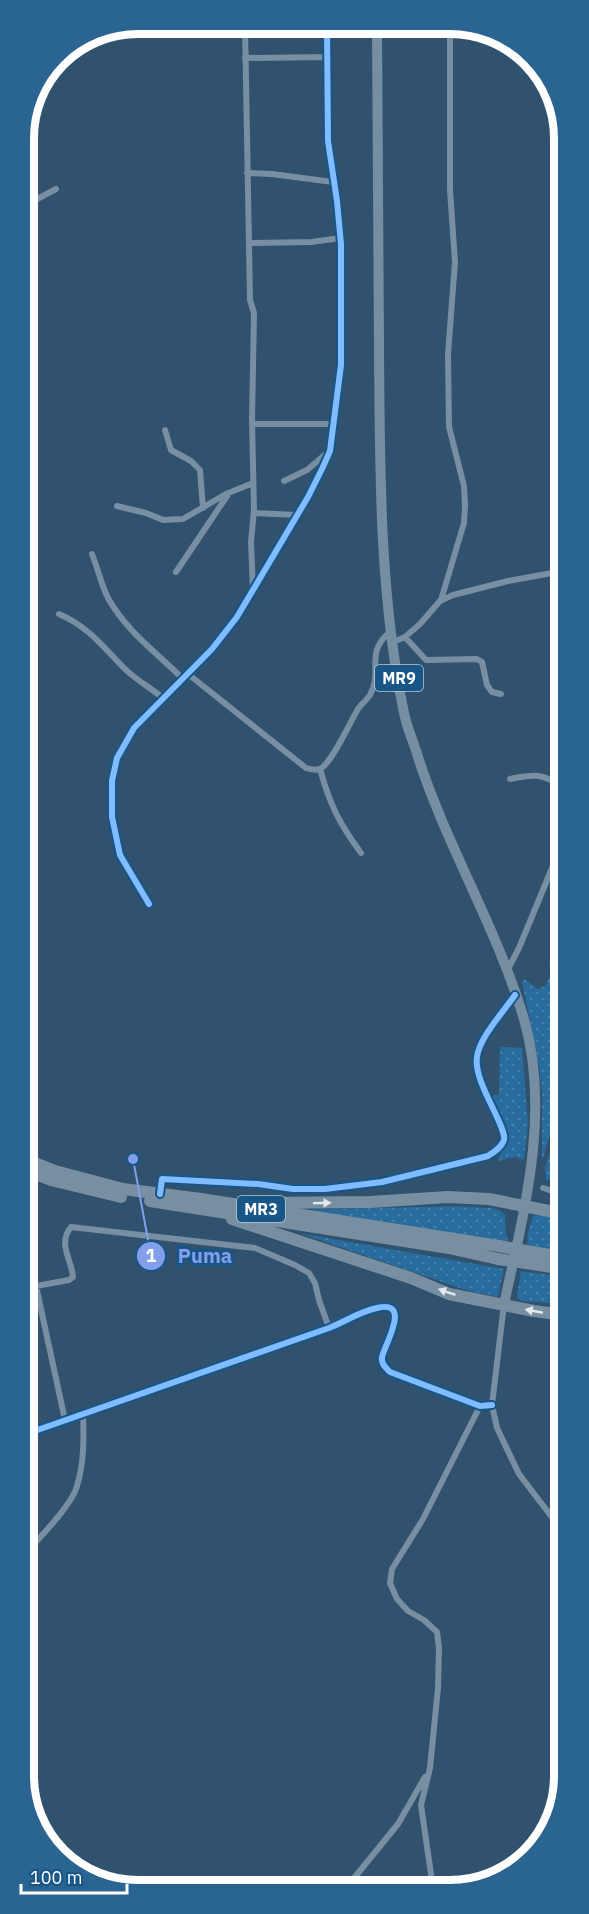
<svg xmlns="http://www.w3.org/2000/svg" width="589" height="1914" viewBox="0 0 589 1914" font-family="'IBM Plex Sans',sans-serif">
	<style>
		.grass { fill: url(#grass-dots) }
		.lines { fill: none; stroke-linecap: round; stroke-linejoin: round }
		.minor { stroke: #778ea3; stroke-width: 6 }
		.primary { stroke: #768ea1; stroke-width: 10 }
		.motorway { stroke: #788fa2; stroke-width: 12 }
		.motorway-bridge { stroke: #788fa2; stroke-width: 12 }
		.cycleway-casing { stroke: #175687; stroke-width: 10 }
		.cycleway { stroke: #80bcff; stroke-width: 6 }
		.oneway { fill: #e4e9ec }
		.labels { text-anchor: middle; dominant-baseline: central; stroke-width: 6; stroke-linejoin: round; paint-order: stroke }
		.shield { fill: #175687; stroke: #b9ccdb; stroke-width: 1.5 }
		.shield-label { font-size: 16px; font-weight: bold; fill: #fff }
		.rim { fill: none; stroke: #fff; stroke-width: 8 }
		.leader { fill: none; stroke: #839eea; stroke-width: 2 }
		.callout-dot { fill: #839eea; stroke: #175687; stroke-width: 2 }
		.mark-label { font-size: 18px; text-anchor: middle; font-weight: bold; fill: #fff }
		.callout-label { font-size: 20px; text-anchor: middle; font-weight: bold; fill: #839eea; stroke: #175687; stroke-width: 6; stroke-linejoin: round; paint-order: stroke }
	</style>
	<defs>
		<pattern id="grass-dots" width="8" height="8" patternUnits="userSpaceOnUse" patternTransform="scale(1.5)"><rect width="8" height="8" fill="#286b9d"/><path d="M2 2h.1M6 6h.1" fill="none" stroke="#4881ac" stroke-width="1.8" stroke-linecap="round"/></pattern>
	</defs>
	<rect width="100%" height="100%" fill="#30526e"/>
	<path class="grass" d="M549,961l15,8v117l-22,75v-66l-3,-30 -17,-83 2,-3 14,10 7,-3 7,-13z
		M500,1047l22,1 6,76 -4,36 -9,-3 -17,4c2,-8 7,-16 8,-23 3,-13 -10,-31 -15,-42l8,-1z
		M564,1130v38l-3,-1 -7,13h-8l-1,-12 11,-36z
		M453,1206l39,2 7,2 6,5 1,19 3,11 -203,-35z
		M542,1215l22,5v34l-37,-6 1,-16 5,-16z
		M299,1233l205,36 -6,28 -29,-6z
		M521,1271l43,6v27l-43,-3 -4,-5z"/>
	<g class="lines">
		<path class="minor" d="M245,25l5,275 4,13 -2,108 2,89 -3,32 2,49
			M245,58l82,-1
			M247,173l25,1 61,8
			M24,206l32,-17
			M250,243l61,-1 30,-4
			M558,247l5,2
			M24,281h1
			M252,424h81
			M165,430l6,20 20,11 9,9 3,38
			M284,481l23,-11 20,-17
			M117,506l29,7 17,7 20,-1 43,-25 27,-11
			M254,513l43,2
			M92,554c6,15 9,30 16,44 19,34 48,54 75,81
			M176,572l53,-79
			M441,600l23,-77 1,-17 -1,-20 -15,-59 -1,-73 7,-92 -5,-72v-164
			M59,614c30,13 44,33 66,55 11,11 26,19 38,29
			M405,637l21,23 51,-1 5,3 5,23 5,7 9,2
			M393,642l12,-5 15,-13 20,-23 13,-6 55,-14 55,-10
			M188,674l118,94c4,1 10,3 14,1 12,-6 30,-47 38,-60 3,-5 9,-9 12,-14 14,-25 -7,-41 21,-64
			M558,681l6,-3
			M320,769c10,36 19,54 41,84
			M510,779c25,-5 33,-6 54,9
			M149,904l-29,-49 -8,-38v-36l5,-23 17,-30 78,-79 25,-32 71,-120 14,-28 8,-18 11,-86v-121l-4,-43 -9,-60 -1,-113
			M507,971l12,-23 45,-109
			M543,1188l21,7
			M160,1194l2,-15 96,5 35,5h32l57,-7 106,-26c6,-4 14,-9 16,-16 3,-14 -31,-58 -27,-83 2,-19 27,-46 38,-62
			M504,1304l-12,101 5,23 22,46 45,59
			M65,1420l-29,-134 33,-6 4,-3c-1,-17 -16,-33 -2,-50l184,21 40,17 14,8 6,10 4,17 10,28
			M26,1434l303,-106c15,-6 32,-17 48,-20 36,-9 7,38 5,49 -1,7 4,11 8,15l90,34 12,-1
			M26,1553c14,-16 46,-48 51,-67 7,-23 7,-47 6,-71
			M346,1888l52,-64 27,-47
			M433,1888l-12,-83 9,-37 8,-80 1,-40 -2,-16 -13,-12 -16,-9 -11,-12 -7,-16 2,-14 31,-50 57,-113"/>
		<path class="primary" d="M377,26c1,107 2,214 2,321 1,123 0,246 25,366 3,15 10,30 14,44 29,90 79,171 106,262 27,93 0,193 -20,285"/>
		<path class="motorway" d="M25,1159l30,12 68,18 78,10 298,47
			M25,1170l26,10 70,17
			M150,1201l299,47 49,11
			M264,1203l106,-1 78,-5 41,2 75,15
			M232,1219l179,59 38,16 85,17 30,4
			M537,1253l27,4
			M533,1264l31,5"/>
		<path class="motorway-bridge" d="M499,1246l38,7
			M498,1259l35,5"/>
		<defs>
			<path id="cycleway" d="M149,904l-29,-49 -8,-38v-36l5,-23 17,-30 78,-79 25,-32 71,-120 14,-28 8,-18 11,-86v-121l-4,-43 -9,-60 -1,-113
				M160,1194l2,-15 96,5 35,5h32l57,-7 106,-26c6,-4 14,-9 16,-16 3,-14 -31,-58 -27,-83 2,-19 27,-46 38,-62
				M26,1434l303,-106c15,-6 32,-17 48,-20 36,-9 7,38 5,49 -1,7 4,11 8,15l90,34 12,-1"/>
		</defs>
		<use href="#cycleway" class="cycleway-casing"/>
		<use href="#cycleway" class="cycleway"/>
	</g>
	<defs><path id="oneway-solid" d="M-6-.8H1V-3.2L6.5 0L1 3.2V.8H-6Z" transform="scale(1.5)"/></defs>
	<g class="oneway">
		<use href="#oneway-solid" transform="translate(322 1203) rotate(-1)"/>
		<use href="#oneway-solid" transform="translate(447 1292) rotate(-161)"/>
		<use href="#oneway-solid" transform="translate(534 1311) rotate(-169)"/>
	</g>
	<g class="labels">
		<g class="shield">
			<rect x="375" y="665" width="48" height="26" rx="4.5"/>
			<rect x="237" y="1196" width="48" height="26" rx="4.5"/>
		</g>
		<g class="shield-label">
			<text x="399" y="678">MR9</text>
			<text x="261" y="1209">MR3</text>
		</g>
	</g>
	<path d="M0 0H589V1914H0ZM138 34H450A104 104 0 0 1 554 138V1776A104 104 0 0 1 450 1880H138A104 104 0 0 1 34 1776V138A104 104 0 0 1 138 34Z" fill="#2a6491" fill-rule="evenodd"/>
	<path class="rim" d="M138 34H450A104 104 0 0 1 554 138V1776A104 104 0 0 1 450 1880H138A104 104 0 0 1 34 1776V138A104 104 0 0 1 138 34Z"/>
	<path class="leader" d="M133 1159L151 1256"/>
	<g class="callout-dot">
		<circle cx="133" cy="1159" r="6"/>
		<circle cx="151" cy="1256" r="15"/>
	</g>
	<g class="mark-label">
		<text x="151" y="1262">1</text>
	</g>
	<g class="callout-label">
		<text x="205" y="1263">Puma</text>
	</g>
	<path d="M21 1884v9h106v-9" fill="none" stroke="#ffffff" stroke-width="3"/>
	<text x="30" y="1884" font-size="18" fill="#ffffff" stroke="#175687" stroke-width="4.5" paint-order="stroke">100 m</text>
</svg>
